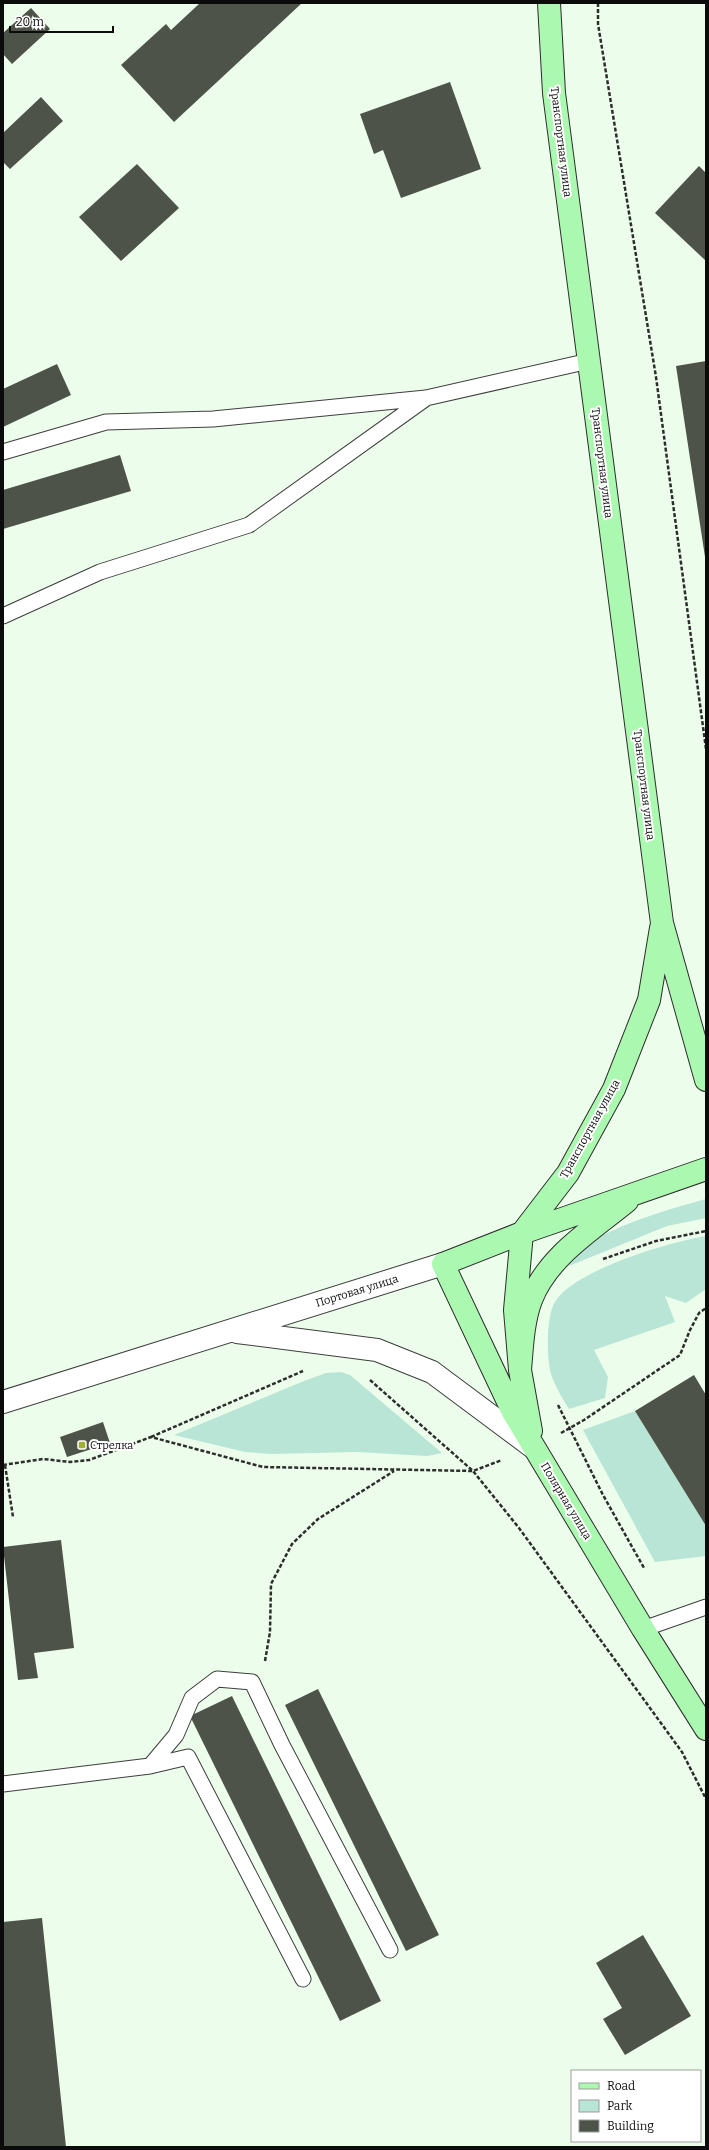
<svg xmlns="http://www.w3.org/2000/svg" width="709" height="2150" viewBox="0 0 709 2150" font-family="Bitter,serif">
	<style>
		.green { fill: #b8e5d6 }
		.building { fill: #4d5349 }
		.lines { fill: none; stroke-linecap: round; stroke-linejoin: round }
		.service-casing { stroke: #3e3e3e; stroke-width: 17 }
		.tertiary-casing { stroke: #3e3e3e; stroke-width: 24 }
		.secondary-casing { stroke: #2d2d2d; stroke-width: 24 }
		.path { stroke: #2d2d2d; stroke-width: 2.5; stroke-dasharray: 4 2; stroke-linecap: butt }
		.service { stroke: #fff; stroke-width: 15 }
		.tertiary { stroke: #fff; stroke-width: 22 }
		.secondary { stroke: #abf9b0; stroke-width: 22 }
		.poi-dot { fill: #9fb02f; stroke: #fff; stroke-width: 1.5 }
		.labels { text-anchor: middle; dominant-baseline: central; stroke-width: 4; stroke-linejoin: round; paint-order: stroke }
		.street-label { font-size: 11px; fill: #0b0b0b; stroke: #fff }
		.poi-label { font-size: 11px; fill: #0b0b0b; stroke: #fff; text-anchor: start }
	</style>
	<rect width="100%" height="100%" fill="#ecfeeb"/>
	<path class="green" d="M706,1199v19l-39,8 -98,40c2,-4 5,-10 8,-13 25,-25 95,-45 129,-54z
		M706,1236v53l-20,14 -21,-7 10,26 -81,28 14,27 -3,21 -36,11c-6,-10 -13,-21 -17,-32 -6,-15 -6,-62 3,-75 19,-32 114,-60 151,-66z
		M341,1372l9,3 92,78 -15,3 -70,-4 -86,2 -26,-2 -71,-17 130,-54 22,-8z
		M635,1411l71,115v30l-51,6 -72,-132z"/>
	<path class="building" d="M200,3h102l-128,119 -53,-57 45,-41 5,6z
		M31,8l19,21 -38,35 -9,-10v-21z
		M450,82l31,87 -80,29 -18,-48 -9,4 -14,-40z
		M41,97l22,24 -53,48 -7,-7v-29z
		M137,164l42,44 -58,53 -42,-44z
		M699,166l7,7v88l-51,-48z
		M706,361v196h-1l-29,-191z
		M57,364l14,31 -68,32v-38z
		M120,455l11,36 -128,38v-39z
		M694,1375l12,20v131l-71,-115z
		M103,1422l7,21 -43,14 -7,-20z
		M61,1540l13,108 -40,5 4,25 -20,2 -15,-133z
		M318,1689l121,246 -33,16 -121,-246z
		M232,1696l149,305 -41,20 -150,-305z
		M42,1918l24,229h-63v-225z
		M643,1935l48,81 -66,39 -22,-36 19,-11 -26,-45z"/>
	<g class="lines">
		<defs>
			<path id="service" d="M3,452l103,-30 107,-3 213,-21 163,-37
				M3,616l97,-44 149,-47 176,-126
				M643,1629l63,-22
				M150,1766l26,-31 16,-37 25,-19 35,3 30,63 108,205
				M3,1784l147,-18 38,-9 115,222"/>
			<path id="tertiary" d="M237,1332l140,18 55,22 102,76
				M3,1402l440,-138"/>
			<path id="secondary" d="M549,3l5,90 108,830 44,157
				M706,1169l-184,64 -79,31 70,148 130,217 63,100
				M522,1233l46,-60 46,-84 35,-89 12,-72
				M522,1233l-7,77 5,60 11,61
				M520,1370c2,-23 3,-49 11,-70 17,-44 61,-70 96,-99"/>
		</defs>
		<use href="#service" class="service-casing"/>
		<use href="#tertiary" class="tertiary-casing"/>
		<use href="#secondary" class="secondary-casing"/>
		<path class="path" d="M598,3v21l58,353 50,372
			M603,1259l53,-18 50,-10
			M370,1380l103,91 46,57 163,224 24,47
			M558,1405l45,90 41,73
			M561,1433l23,-13 96,-65 10,-25 9,-17 7,-5
			M151,1437l152,-66
			M3,1465l40,-6 27,3 19,-2 62,-23 112,30 210,4 29,-11
			M5,1465l8,52
			M265,1661l5,-29 1,-48 21,-40 26,-25 76,-48"/>
		<use href="#service" class="service"/>
		<use href="#tertiary" class="tertiary"/>
		<use href="#secondary" class="secondary"/>
	</g>
	<rect class="poi-dot" x="78" y="1441" width="8" height="8" rx="2"/>
	<g class="labels">
		<g class="street-label">
			<text transform="translate(561 142) rotate(83)">Транспортная улица</text>
			<text transform="translate(602 463) rotate(83)">Транспортная улица</text>
			<text transform="translate(644 785) rotate(83)">Транспортная улица</text>
			<text transform="translate(590 1129) rotate(-61)">Транспортная улица</text>
			<text transform="translate(357 1291) rotate(-17)">Портовая улица</text>
			<text transform="translate(566 1501) rotate(59)">Полярная улица</text>
		</g>
		<g class="poi-label">
			<text x="90" y="1445">Стрелка</text>
		</g>
	</g>
	<rect width="709" height="2150" fill="none" stroke="#0b0b0b" stroke-width="8"/>
	<rect x="571" y="2070" width="130" height="72" fill="#ffffff" stroke="#9d9d9d"/>
	<rect x="579" y="2083" width="20" height="6" fill="#abf9b0" stroke="#9d9d9d"/>
	<text x="607" y="2090" font-size="12" fill="#0b0b0b">Road</text>
	<rect x="579" y="2100" width="20" height="12" fill="#b8e5d6" stroke="#9d9d9d"/>
	<text x="607" y="2110" font-size="12" fill="#0b0b0b">Park</text>
	<rect x="579" y="2120" width="20" height="12" fill="#4d5349" stroke="#9d9d9d"/>
	<text x="607" y="2130" font-size="12" fill="#0b0b0b">Building</text>
	<path d="M10 26v6h103v-6" fill="none" stroke="#0b0b0b" stroke-width="2"/>
	<text x="16" y="26" font-size="12" fill="#0b0b0b" stroke="#ffffff" stroke-width="3" paint-order="stroke">20 m</text>
</svg>
